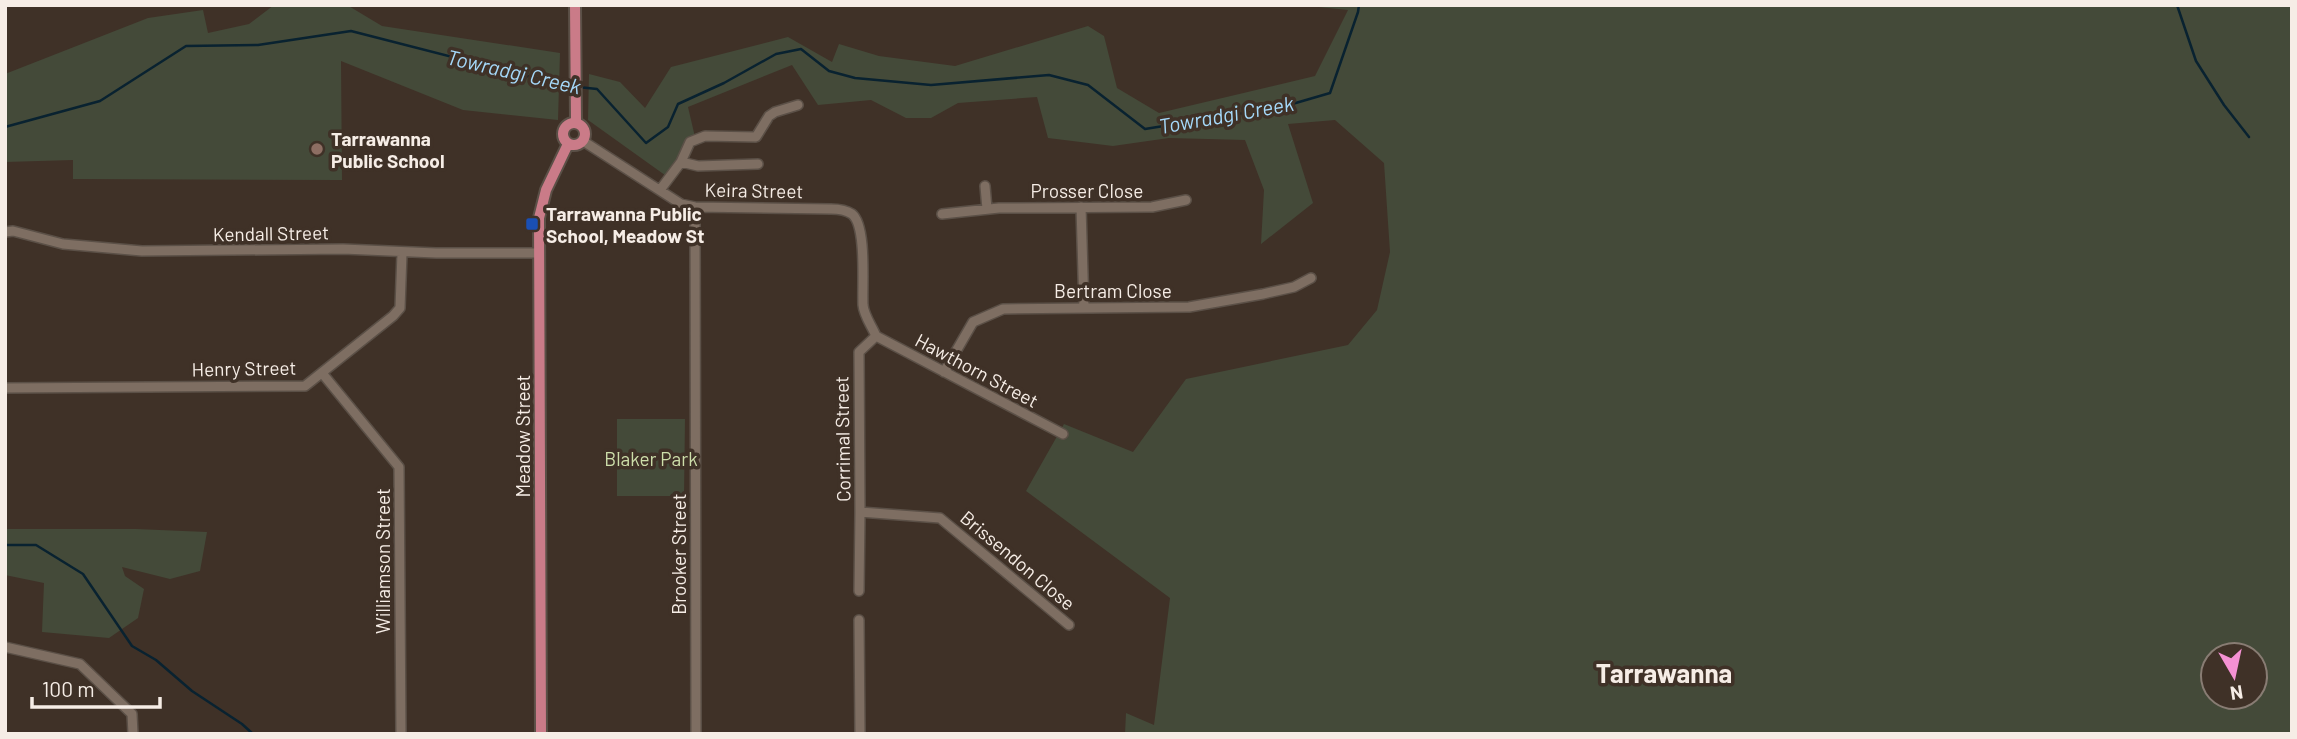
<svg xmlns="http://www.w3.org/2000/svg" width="2297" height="739" viewBox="0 0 2297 739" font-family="Barlow,sans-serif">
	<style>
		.green { fill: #444a39; fill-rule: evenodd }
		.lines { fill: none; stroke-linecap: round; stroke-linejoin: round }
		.stream { stroke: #092230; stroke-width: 2.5 }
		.minor-casing { stroke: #5b5047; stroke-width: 12 }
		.major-casing { stroke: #5b5047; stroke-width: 14 }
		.minor { stroke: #7e6e62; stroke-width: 9 }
		.major { stroke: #ca7b88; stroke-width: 10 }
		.education-dot { fill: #8d6e63; stroke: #3f3127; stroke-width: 2.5 }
		.transit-dot { fill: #1a4fb4; stroke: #3f3127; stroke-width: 2.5 }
		.labels { text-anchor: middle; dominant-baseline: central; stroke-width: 7; stroke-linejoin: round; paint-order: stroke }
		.poi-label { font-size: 19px; font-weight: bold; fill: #f6ede6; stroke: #3f3127; text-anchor: start }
		.street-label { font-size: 19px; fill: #f6ede6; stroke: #3f3127 }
		.park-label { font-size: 19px; fill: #cddeaa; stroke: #3f3127 }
		.water-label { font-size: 21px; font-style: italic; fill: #a5d8f9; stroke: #3f3127 }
		.district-label { font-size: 26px; font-weight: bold; fill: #f6ede6; stroke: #3f3127 }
	</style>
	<rect width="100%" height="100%" fill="#3f3127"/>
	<path class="green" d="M274,5h73l35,21 178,27 -2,67 -95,-10 -122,-49 1,119 -269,-1v-19l-68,2v-88l143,-56 55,-8 5,23 41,-9z
		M1299,5h993v729h-1167l1,-21 28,12 16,-127 -144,-107 38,-67 69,28 53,-73 162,-34 29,-35 13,-58 -6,-89 -49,-43 -47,4 25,79 -52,41 3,-54 -19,-50 -76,-2 -56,8 -65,-8 -11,-41 -79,6 -27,15h-25l-35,-18 -53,5 -26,-40 -104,42 7,30 -26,41 -81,-58 1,-46 31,8 25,26 26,-41 117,-30 44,25 7,-18 40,12 76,10 133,-40 16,10 13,52 42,25 156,-37 33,-66zM2213,655h42v42h-42z
		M617,419h68l-1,77h-67z
		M5,529h131l71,3 -7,39 -30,8 -48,-12 3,9 19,13 -6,29 -29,20 -67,-6 2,-49 -39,-8z"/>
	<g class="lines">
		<path class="stream" d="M2177,5l19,56 28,44 25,32
			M578,87l19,2 49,54 22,-16 10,-23 46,-21 52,-29 25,-5 28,22 26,7 76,7 118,-10 39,10 57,44 137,-22 48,-14 28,-81 1,-7
			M5,127l95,-26 86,-55 72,-1 93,-14 207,53 14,2
			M5,545h31l47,29 49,72 24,14 36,31 50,33 11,10"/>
		<defs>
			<path id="minor" d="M583,141l98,63 14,3 136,2c7,0 15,1 21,5 15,12 10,72 11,91 1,11 9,21 13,31l-17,16 1,160 -1,79
				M681,162l17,4 60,-2
				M985,186l2,23
				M660,190l21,-28 9,-20 15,-6 51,1 13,-21 6,-4 23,-7
				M695,207l1,527
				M1081,207l3,101
				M942,214l57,-6 153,-1 34,-7
				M5,232l8,-1 50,13 79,7 201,-2 93,4h103
				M876,336l187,98
				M944,372l29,-50 30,-13 186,-2 74,-13 31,-7 17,-9
				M322,373l77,94 2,267
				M5,388l300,-2 88,-70 7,-8 2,-55
				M860,512l80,6 129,107
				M859,620l1,114
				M5,647l75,17 52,50 1,20"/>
			<path id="major" d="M575,5l1,117
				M563 134a11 11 0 1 1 22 0a11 11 0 1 1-22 0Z
				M541,734l-2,-516 7,-28 22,-46"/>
		</defs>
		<use href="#minor" class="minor-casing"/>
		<use href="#major" class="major-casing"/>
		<use href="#minor" class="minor"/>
		<use href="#major" class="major"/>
	</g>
	<circle class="education-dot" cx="317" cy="149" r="7"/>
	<rect class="transit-dot" x="525" y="217" width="14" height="14" rx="3.5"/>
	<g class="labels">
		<g class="poi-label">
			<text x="331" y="138">Tarrawanna<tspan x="331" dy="22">Public School</tspan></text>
			<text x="546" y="213">Tarrawanna Public<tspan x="546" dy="22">School, Meadow St</tspan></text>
		</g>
		<g class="street-label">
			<text transform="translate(754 190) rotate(1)">Keira Street</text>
			<text x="1087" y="190">Prosser Close</text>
			<text transform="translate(271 233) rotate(-1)">Kendall Street</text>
			<text x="1113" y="290">Bertram Close</text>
			<text transform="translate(244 368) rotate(-1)">Henry Street</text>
			<text transform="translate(977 370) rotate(28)">Hawthorn Street</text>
			<text transform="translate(522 436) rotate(-90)">Meadow Street</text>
			<text transform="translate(842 439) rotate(-91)">Corrimal Street</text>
			<text transform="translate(678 554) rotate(-90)">Brooker Street</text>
			<text transform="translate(1018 560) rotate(40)">Brissendon Close</text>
			<text transform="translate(382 561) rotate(-90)">Williamson Street</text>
		</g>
		<g class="park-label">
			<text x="651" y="458">Blaker Park</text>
		</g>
		<g class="water-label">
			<text transform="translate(514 71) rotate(13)">Towradgi Creek</text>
			<text transform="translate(1226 114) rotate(-10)">Towradgi Creek</text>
		</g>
		<g class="district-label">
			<text x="1664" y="672">Tarrawanna</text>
		</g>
	</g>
	<rect width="2297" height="739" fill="none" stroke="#f6ede6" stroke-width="14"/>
	<g transform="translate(2234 676) rotate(171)"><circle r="33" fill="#3f3127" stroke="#887c73" stroke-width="2"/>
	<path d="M0-5L12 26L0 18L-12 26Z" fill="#f491d3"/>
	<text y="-10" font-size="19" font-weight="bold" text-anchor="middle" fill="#f6ede6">N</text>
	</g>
	<path d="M32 697v10h128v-10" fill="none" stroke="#f6ede6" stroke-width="3.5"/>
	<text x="42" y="697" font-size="21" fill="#f6ede6" stroke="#3f3127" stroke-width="5" paint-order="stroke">100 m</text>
</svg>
